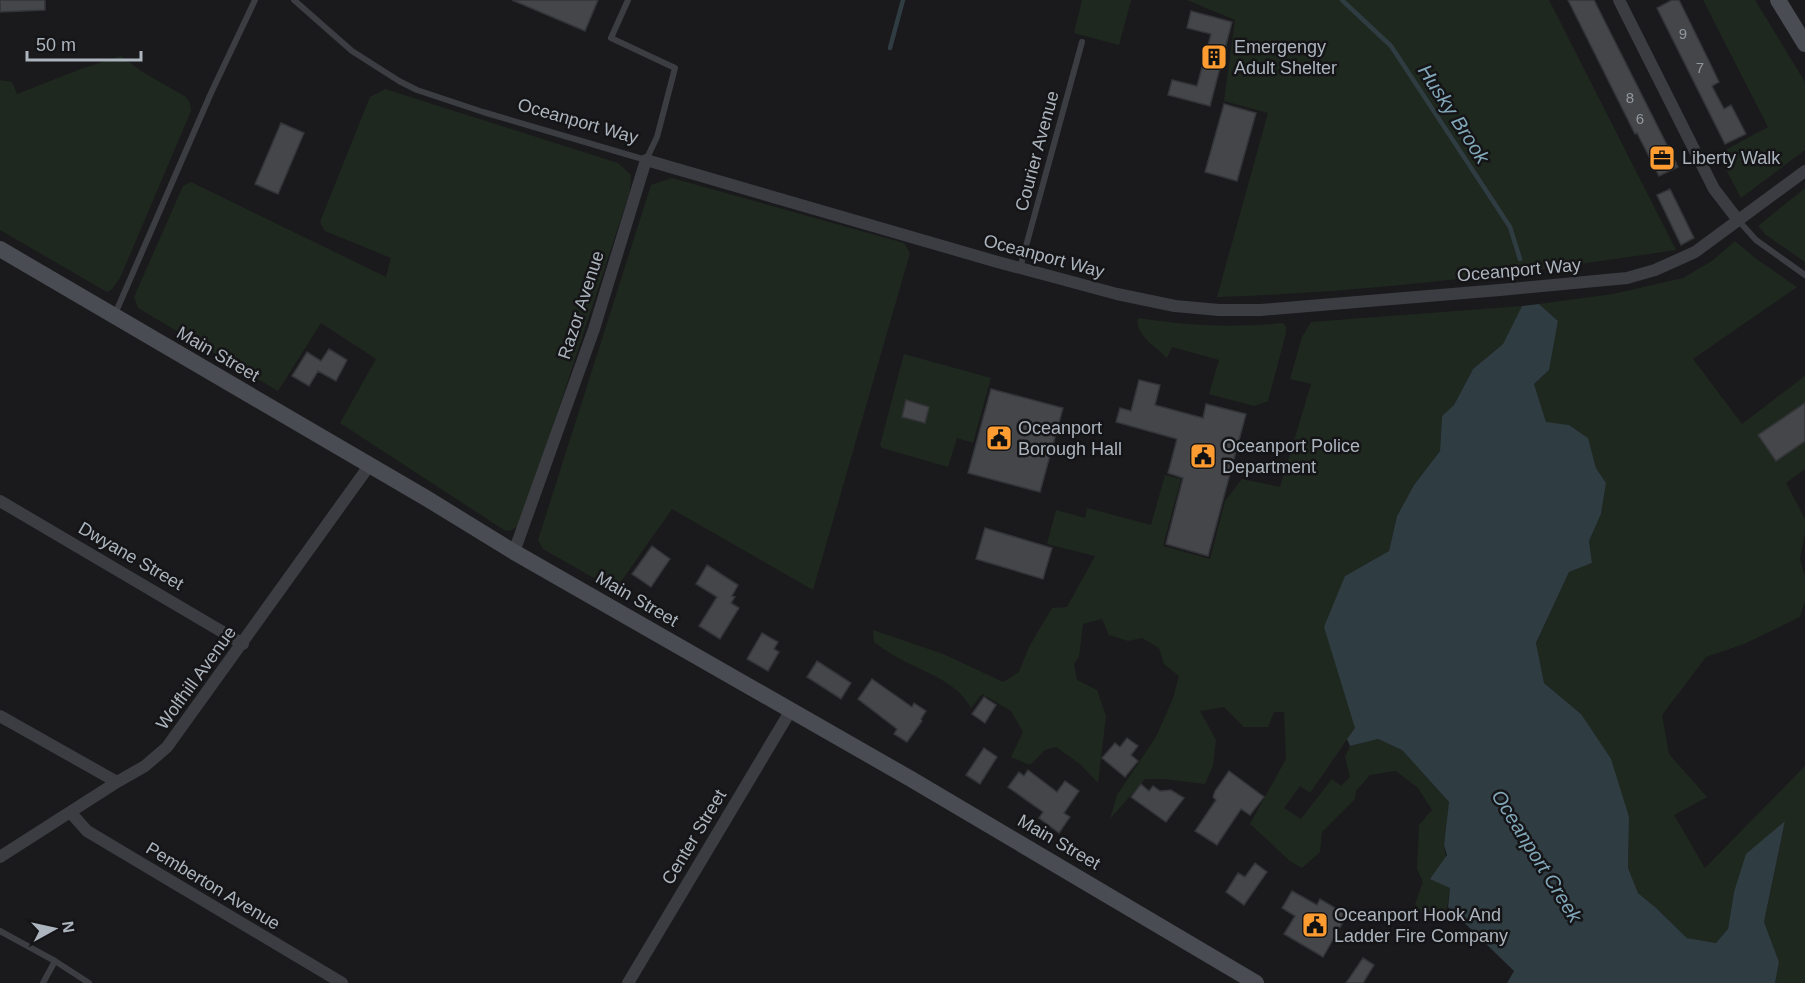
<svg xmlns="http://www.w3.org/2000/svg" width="1805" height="983" viewBox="0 0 1805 983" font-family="Arial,sans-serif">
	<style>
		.green { fill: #1f281f }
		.water { fill: #2f3c42 }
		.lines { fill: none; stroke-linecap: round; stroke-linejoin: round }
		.stream { stroke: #2f3c42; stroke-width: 4.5 }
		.building { fill: #44464a; stroke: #343539; stroke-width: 1.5 }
		.lane { stroke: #3b3d42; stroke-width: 6 }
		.street { stroke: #3b3d42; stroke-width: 12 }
		.secondary { stroke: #494c52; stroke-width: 16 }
		.labels { text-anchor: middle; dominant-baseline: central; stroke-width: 5; stroke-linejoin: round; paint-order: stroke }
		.number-label { font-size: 15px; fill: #9298a0 }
		.poi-label { font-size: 18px; fill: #acb4bd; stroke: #151518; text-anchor: start }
		.street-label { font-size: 18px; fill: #acb4bd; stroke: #151518 }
		.water-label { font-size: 20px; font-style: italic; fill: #81a7b9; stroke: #151518 }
	</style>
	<rect width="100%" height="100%" fill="#1a1a1d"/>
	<path class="green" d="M1082,0h49l-12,45 -45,-12z
		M1187,0h362l127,250c-152,23 -305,42 -459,47l51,-184 -44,-12 11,-81z
		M1703,0h52l50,82v68l-64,48 -23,-44 50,-27z
		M121,56l20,15 45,26 4,6 1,8 -71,167 -8,11 -5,3 -107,-62v-150l12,2 5,12 64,-25z
		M385,89l233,74 13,12 -1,16 -109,333 -11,7 -6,-1 -164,-107 36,-64 -55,-36 -43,68 -140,-83 -4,-11 49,-111 8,-4 195,95 5,-19 -66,-27 -5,-9 50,-125z
		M672,178l232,65 6,10 -97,337 -141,-81 -57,81 -72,-41 -5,-9 113,-355z
		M1805,188v74l-39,-27 -8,-9z
		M1735,241l20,17 42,29 -104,72 49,65 63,-48v93l-19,14 19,36v14l-5,25 5,19v24l-5,16 -56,27 -38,13 -44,58 7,39 38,43 -33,18 31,53 100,-102v217h-30l4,-21 -15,-40 21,-100 -51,70 -6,37 -12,14 -29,-5 -32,-31 -17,-14 -10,-24 1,-52 -48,-103 -37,-31 -8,-39 33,-72 23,-9 -3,-22 12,-27 5,-31 -10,-15 -8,-30 -19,-13 -23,-2 -12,-39 15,-14 9,-49 -19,-17 74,-10 70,-16 29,-17z
		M1522,306l-19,38 -30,25 -19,36 -12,11 -2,35 -26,34 -17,31 -8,35 -44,25 10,152 -45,65 -10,-7 -16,22 17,11 31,-40 9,7 9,-9 -5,-20 5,-11 28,-7 24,11 47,52 -5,43 6,43 -5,33 -20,-4 -10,-13 8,-22 -6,-13 2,-44 13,-15 -14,-22 -22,-17 -26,4 -14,16 -1,8 -33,33 -2,20 -18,16 -12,-7 -40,-37 36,-65 -2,-47h-10l-6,15h-24l-20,-20 -24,4 16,29 -3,26 -8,18 -41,-5h-19l-35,40 7,-24 39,-58 17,-39 6,-22 -15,-12 -5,-16 -17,-10 -14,3 -19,-6 -7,-16 -19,5 -4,33 -5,7 3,16 20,10 9,26 -8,67 -18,-19 -24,-17 -11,3 -15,15 -19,-8 12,-25 -12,-21 -29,-17 -11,14c-14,-26 -44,-35 -69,-48 -10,-5 -19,-12 -28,-18l-1,-12 70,24 60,28 16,-10 10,-25 23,-39 15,-1 28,-51 -48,-12 9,-34 29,8 2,-10 64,17 14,-50 16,4 -18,67 47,13 15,-58 17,-22 38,8 31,-103 -21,-5 12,-42 9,-15z
		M1138,318c48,8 96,10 145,5l3,4v6l-18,68 -14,5 -45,-12 10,-34 -47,-13 -5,11c-11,-12 -32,-22 -29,-40z
		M904,354l87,24 -18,65 -16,-5 -9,29 -66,-19 -2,-3z"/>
	<path class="water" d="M1539,304l19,17 -9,49 -15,14 12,38 23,3 19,13 8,30 10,15 -5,31 -12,27 3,22 -23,9 -33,71 8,40 37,31 30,45 18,58 -1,51 10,25 17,14 32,31 29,5 12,-14 6,-37 12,-38 39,-33 -21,101 15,40 -4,21h-268l7,-12 -66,-64 2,-19 -20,-9 17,-24 -3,-10 5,-43 -47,-52 -24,-11 -28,7 -3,-7 8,-11 -31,-101 21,-51 44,-25 8,-35 17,-31 26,-34 2,-35 12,-11 19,-36 30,-25 19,-38z"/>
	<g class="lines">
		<path class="stream" d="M1342,0l49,46 119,181 10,32
			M890,48l13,-48"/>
	</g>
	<path class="building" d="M0,0h45v10l-45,2z
		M512,0h86l-13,31z
		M1568,0h26l84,167 -19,9 -22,-43 -2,1z
		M1672,0h7l29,59 11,23 -7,4 12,23 7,-4 15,29 -21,10 -68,-136z
		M1191,11l41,11 -22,84 -42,-11 4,-15 25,6 14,-52 -24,-6z
		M1224,104l32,9 -19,68 -32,-9z
		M281,123l23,10 -26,61 -23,-10z
		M1670,189l24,49 -13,7 -24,-50z
		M329,349l18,11 -11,21 -18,-10 -9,15 -17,-10 15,-24 14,9z
		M1139,380l21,5 -5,20 48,13 3,-14 40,10 -38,142 -42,-12 17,-66 -15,-5 9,-34 -61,-17 4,-14 11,3z
		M991,389l72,19 -23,84 -72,-19z
		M906,400l23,7 -4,16 -23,-6z
		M1805,403v38l-29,20 -18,-26z
		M985,528l67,20 -9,31 -67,-20z
		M652,546l18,13 -19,28 -19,-13z
		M707,565l31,20 -6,11 3,1 -4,6 8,5 -19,31 -21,-13 18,-29 -21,-13z
		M762,633l16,9 -4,7 5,3 -11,19 -21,-12z
		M817,661l34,22 -10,16 -34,-22z
		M872,679l40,28 2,-4 12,8 -5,8 1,2 -15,21 -13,-8 3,-5 -39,-30z
		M984,697l12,8 -11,18 -13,-9z
		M1127,738l11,8 -7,9 7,6 -13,16 -23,-19 13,-15 5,4z
		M984,748l13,9 -17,27 -14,-9z
		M1028,770l29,22 8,-11 14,10 -15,22 6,4 -11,16 -20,-15 4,-6 -35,-25 11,-15 5,4z
		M1229,771l35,26 -14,18 -9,-6 -24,36 -22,-14 21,-31 -3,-3 2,-6z
		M1141,784l8,7 4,-5 7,5 11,-1 13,8 -18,24 -35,-25z
		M1255,863l12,9 -23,33 -18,-13 12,-19 7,4z
		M1292,891l25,14 3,-6 27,16 -24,42 -39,-23 11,-18 -13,-8z
		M1363,958l11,7 -11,18h-17z"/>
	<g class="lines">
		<path class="lane" d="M294,0l58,51 47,30 18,9 66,22 163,48 11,-23 18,-69 -64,-30 17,-38
			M1738,220l18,20 49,35
			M1020,268l62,-226
			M115,314l96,-221 44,-93
			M0,931l55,30 -12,22
			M55,961l34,22"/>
		<path class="street" d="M1619,0l95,189 24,31
			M0,501l243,143
			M514,552l80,-223 52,-169 348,101 123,33 58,12 44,4h42l239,-20 127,-12 28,-8 40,-18 110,-81
			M0,716l117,66
			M71,813l16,18 255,152
			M0,857l117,-75 28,-16 22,-19 202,-281
			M628,983l163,-273"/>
		<path class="secondary" d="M1778,0l27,44
			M0,249l426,249 88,54 397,227 345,204"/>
	</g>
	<defs>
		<symbol id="building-square" viewBox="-11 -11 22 22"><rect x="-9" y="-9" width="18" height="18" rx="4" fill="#fe9b31" stroke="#151518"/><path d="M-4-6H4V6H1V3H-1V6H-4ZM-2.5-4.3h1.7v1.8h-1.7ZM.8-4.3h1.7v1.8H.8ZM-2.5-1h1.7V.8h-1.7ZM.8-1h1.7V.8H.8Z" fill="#111"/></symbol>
		<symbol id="office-square" viewBox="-11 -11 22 22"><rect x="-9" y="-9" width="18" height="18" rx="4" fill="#fe9b31" stroke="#151518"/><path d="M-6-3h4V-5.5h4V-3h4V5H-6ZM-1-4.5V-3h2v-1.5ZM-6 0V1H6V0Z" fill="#111"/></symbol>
		<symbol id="civic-square" viewBox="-11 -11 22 22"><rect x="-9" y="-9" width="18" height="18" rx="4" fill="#fe9b31" stroke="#151518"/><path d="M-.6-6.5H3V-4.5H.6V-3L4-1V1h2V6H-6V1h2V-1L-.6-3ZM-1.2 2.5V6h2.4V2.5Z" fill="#111"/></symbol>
	</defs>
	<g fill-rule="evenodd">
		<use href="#building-square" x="1199" y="42" width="30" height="30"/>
		<use href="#office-square" x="1647" y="143" width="30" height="30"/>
		<use href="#civic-square" x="984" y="423" width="30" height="30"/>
		<use href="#civic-square" x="1188" y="441" width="30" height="30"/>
		<use href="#civic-square" x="1300" y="910" width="30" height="30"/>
	</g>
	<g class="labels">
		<g class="number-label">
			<text x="1683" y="33">9</text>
			<text x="1700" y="67">7</text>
			<text x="1630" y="97">8</text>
			<text x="1640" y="118">6</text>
		</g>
		<g class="poi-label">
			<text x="1234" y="47">Emergengy<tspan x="1234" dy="21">Adult Shelter</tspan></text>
			<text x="1682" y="158">Liberty Walk</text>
			<text x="1018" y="428">Oceanport<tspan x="1018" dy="21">Borough Hall</tspan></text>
			<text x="1222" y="446">Oceanport Police<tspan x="1222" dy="21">Department</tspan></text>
			<text x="1334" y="915">Oceanport Hook And<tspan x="1334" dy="21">Ladder Fire Company</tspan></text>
		</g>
		<g class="street-label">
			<text transform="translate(578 121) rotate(16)">Oceanport Way</text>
			<text transform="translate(1037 151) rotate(-75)">Courier Avenue</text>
			<text transform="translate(1044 256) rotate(15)">Oceanport Way</text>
			<text transform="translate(1519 270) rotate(-5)">Oceanport Way</text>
			<text transform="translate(581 305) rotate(-72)">Razor Avenue</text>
			<text transform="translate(218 354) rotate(30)">Main Street</text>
			<text transform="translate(131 556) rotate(30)">Dwyane Street</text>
			<text transform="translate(637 599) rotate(30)">Main Street</text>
			<text transform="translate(196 678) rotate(-54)">Wolfhill Avenue</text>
			<text transform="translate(694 837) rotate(-59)">Center Street</text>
			<text transform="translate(1059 842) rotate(30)">Main Street</text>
			<text transform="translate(213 886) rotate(31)">Pemberton Avenue</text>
		</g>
		<g class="water-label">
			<text transform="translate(1454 114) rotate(57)">Husky Brook</text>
			<text transform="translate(1537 856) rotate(58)">Oceanport Creek</text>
		</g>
	</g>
	<g transform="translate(54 929) rotate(82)" stroke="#151518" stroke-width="4.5" paint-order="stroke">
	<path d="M0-4.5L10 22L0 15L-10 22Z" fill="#acb4bd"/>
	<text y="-9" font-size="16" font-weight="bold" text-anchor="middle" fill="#acb4bd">N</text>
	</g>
	<path d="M27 51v9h114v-9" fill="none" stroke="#acb4bd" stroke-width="3"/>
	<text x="36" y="51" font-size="18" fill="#acb4bd" stroke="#151518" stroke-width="4.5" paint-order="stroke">50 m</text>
</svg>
